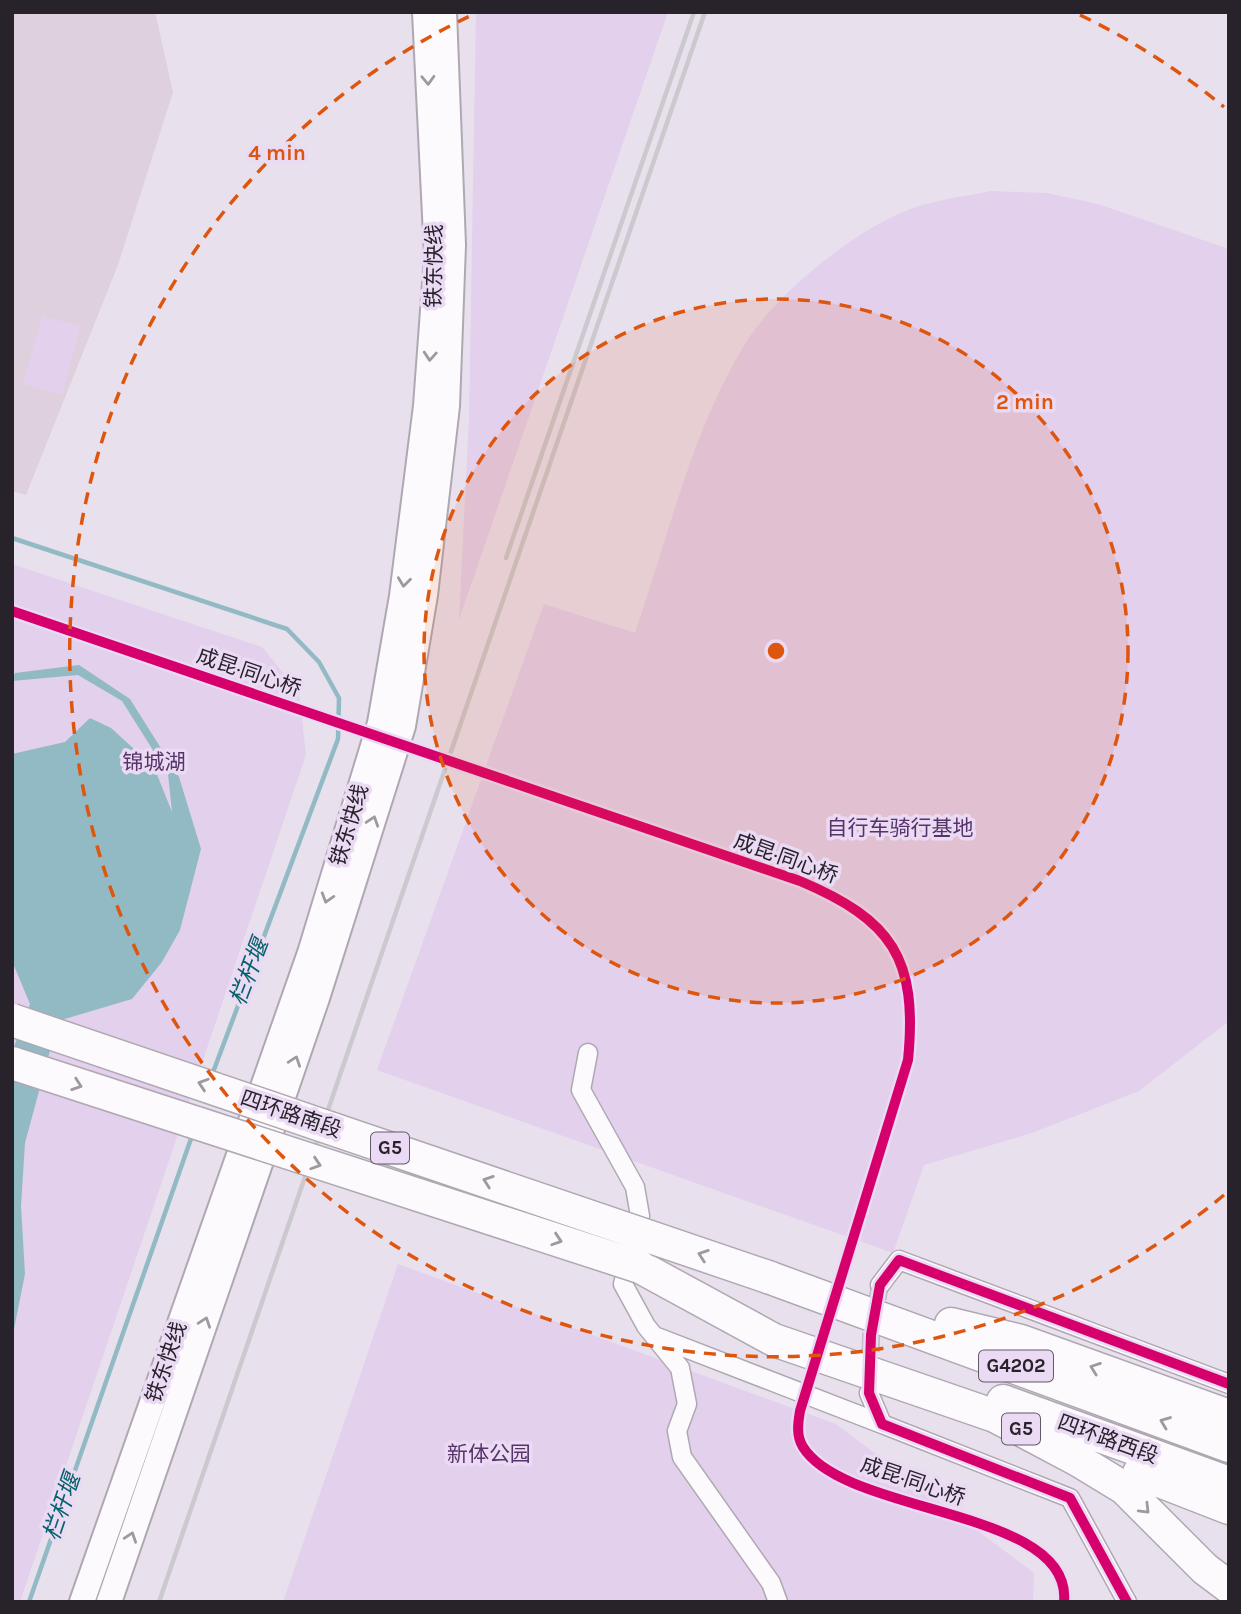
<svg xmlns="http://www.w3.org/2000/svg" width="1241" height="1614" viewBox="0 0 1241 1614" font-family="Karla,'Noto Sans SC',sans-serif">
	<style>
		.commercial { fill: #dfd0dd }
		.green { fill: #e2d0ec }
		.water { fill: #92bac4 }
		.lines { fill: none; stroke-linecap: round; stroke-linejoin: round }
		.stream { stroke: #92bac4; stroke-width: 4.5 }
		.street-tunnel { stroke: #c2bac6; stroke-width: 18; stroke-dasharray: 18 9; stroke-linecap: butt }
		.street-casing { stroke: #afa8b2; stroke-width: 21 }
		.secondary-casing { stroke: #afa8b2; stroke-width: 28 }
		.highway-casing { stroke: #afa8b2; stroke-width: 35 }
		.street { stroke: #fcfafc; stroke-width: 18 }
		.secondary { stroke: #fcfafc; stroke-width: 24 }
		.highway { stroke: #fcfafc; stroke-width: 32 }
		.rail { stroke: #cbc9cd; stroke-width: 4.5 }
		.highway-bridge-casing { stroke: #afa8b2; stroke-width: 35; stroke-linecap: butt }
		.highway-bridge { stroke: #fcfafc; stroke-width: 32 }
		.cycleway-casing { stroke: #eadaf3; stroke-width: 15 }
		.cycleway { stroke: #d6006c; stroke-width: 10 }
		.oneway { stroke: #9d999e }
		.ring { fill: none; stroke: #de560e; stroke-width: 3.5; stroke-dasharray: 12 9 }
		.labels { text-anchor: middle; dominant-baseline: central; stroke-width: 7; stroke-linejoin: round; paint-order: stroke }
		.shield { fill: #eadaf3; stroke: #625967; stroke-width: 2 }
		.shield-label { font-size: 19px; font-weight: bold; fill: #28222b }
		.street-label { font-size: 21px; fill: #28222b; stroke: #eadaf3 }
		.park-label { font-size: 21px; fill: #563368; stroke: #eadaf3 }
		.water-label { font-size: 23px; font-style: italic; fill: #05616a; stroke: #eadaf3 }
		.centre { fill: #de560e; stroke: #eadaf3; stroke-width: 3.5 }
		.ring-label { font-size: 21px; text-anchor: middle; font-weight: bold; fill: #de560e; stroke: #eadaf3; stroke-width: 7; stroke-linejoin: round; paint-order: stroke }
	</style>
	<rect width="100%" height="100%" fill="#e9e0ed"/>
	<path class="commercial" d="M12,12h143l18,80 -55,173 -92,230 -14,-4z"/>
	<path class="green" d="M476,12h192l-209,608 10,-202z
		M991,191l56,2 51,11 131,45v772l-90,70 -107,42 -108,32 -31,88 -516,-183 167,-466 91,29c32,-93 58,-205 110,-289 31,-50 104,-109 158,-132 27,-12 60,-15 88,-21z
		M42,316l39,10 -19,69 -39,-11z
		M12,564l250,83 37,45 7,63 -286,847h-8z
		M398,1264l438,160 198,149 -1,29h-750z"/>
	<path class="water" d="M79,665l51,34 49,78 22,72 -21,81 -18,32 -30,37 -74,22 -33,122 -4,63 4,68 -13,65v-287l18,-48 -18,-43v-207l53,-12 25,-24 21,10 43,39 18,45 -4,-38 -46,-73 -44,-26 -66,6 3,-8z"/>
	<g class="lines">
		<path class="stream" d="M12,538l275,91 32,33 20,36 -1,41 -126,336
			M29,1602l164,-469"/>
		<path class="street-tunnel" d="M870,1379l1,-44 9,-50"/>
		<defs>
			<path id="street" d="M588,1053l-7,37 54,97 5,29 -17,68 23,42 34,42 7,36 -10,27 5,26 89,126 7,19
				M880,1285l19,-25 330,124
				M657,1337l225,87
				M869,1393l13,31 188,74 57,104"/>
			<path id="secondary" d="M82,1602l228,-649 70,-230 22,-127 24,-190 11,-150 -12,-244
				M109,1602l208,-604 86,-272 22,-131 22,-189 6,-161 -9,-233"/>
			<path id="highway" d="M640,1267l134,73 221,76 83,44 46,28 81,81 24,18
				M768,1277l461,169
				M951,1324l70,17 208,75
				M1003,1401l226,82
				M1139,1473l90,35"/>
		</defs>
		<use href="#street" class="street-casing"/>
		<use href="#secondary" class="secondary-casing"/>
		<use href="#highway" class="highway-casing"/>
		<use href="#street" class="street"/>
		<use href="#secondary" class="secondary"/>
		<use href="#highway" class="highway"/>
		<path class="rail" d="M506,558l188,-546
			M159,1602l546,-1590"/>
		<defs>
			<path id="highway-bridge" d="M12,1020l756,257
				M12,1063l628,204"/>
		</defs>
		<use href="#highway-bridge" class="highway-bridge-casing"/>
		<use href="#highway-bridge" class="highway-bridge"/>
		<defs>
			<path id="cycleway" d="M12,611l788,270c92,39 118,77 108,179l-108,351c-2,12 -4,25 3,36 43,69 270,61 261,155
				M1127,1602l-57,-104 -188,-74 -13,-31 2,-58 9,-50 19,-25 330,124"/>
		</defs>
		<use href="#cycleway" class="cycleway-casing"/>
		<use href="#cycleway" class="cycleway"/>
	</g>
	<defs><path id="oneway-chevron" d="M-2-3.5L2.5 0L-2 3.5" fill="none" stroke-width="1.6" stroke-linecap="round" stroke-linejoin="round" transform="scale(1.75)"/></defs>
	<g class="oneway">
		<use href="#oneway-chevron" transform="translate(428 80) rotate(88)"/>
		<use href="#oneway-chevron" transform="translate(430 356) rotate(94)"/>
		<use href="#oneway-chevron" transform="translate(404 582) rotate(97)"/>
		<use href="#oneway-chevron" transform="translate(373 821) rotate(-72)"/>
		<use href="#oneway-chevron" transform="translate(327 898) rotate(107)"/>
		<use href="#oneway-chevron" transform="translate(295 1061) rotate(-71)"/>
		<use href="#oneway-chevron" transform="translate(203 1084) rotate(-162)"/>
		<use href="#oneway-chevron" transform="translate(77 1085) rotate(19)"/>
		<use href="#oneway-chevron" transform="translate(316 1164) rotate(18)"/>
		<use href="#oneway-chevron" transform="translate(488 1181) rotate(-161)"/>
		<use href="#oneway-chevron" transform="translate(557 1240) rotate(18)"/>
		<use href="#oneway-chevron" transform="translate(703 1255) rotate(-161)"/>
		<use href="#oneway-chevron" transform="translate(205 1322) rotate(-71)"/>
		<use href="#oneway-chevron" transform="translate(1095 1368) rotate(-160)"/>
		<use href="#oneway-chevron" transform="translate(1165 1422) rotate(-159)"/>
		<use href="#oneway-chevron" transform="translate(1145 1509) rotate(45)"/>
		<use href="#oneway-chevron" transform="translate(131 1537) rotate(-71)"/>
	</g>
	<circle cx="776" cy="651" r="352" fill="#de560e" fill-opacity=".12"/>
	<g class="ring">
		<circle cx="776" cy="651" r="352"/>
		<path d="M1224 1195A705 705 0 1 1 472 15M1080 15A705 705 0 0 1 1224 107"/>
	</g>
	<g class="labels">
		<g class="shield">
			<rect x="371" y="1132.5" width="38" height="31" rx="5"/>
			<rect x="979" y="1350.5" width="74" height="31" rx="5"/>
			<rect x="1002" y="1413.5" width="38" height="31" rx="5"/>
		</g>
		<g class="shield-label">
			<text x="390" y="1148">G5</text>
			<text x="1016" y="1366">G4202</text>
			<text x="1021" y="1429">G5</text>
		</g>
		<g class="street-label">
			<text transform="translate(434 266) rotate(-89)">铁东快线</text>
			<text transform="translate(249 672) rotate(19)">成昆·同心桥</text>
			<text transform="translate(349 825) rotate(-73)">铁东快线</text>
			<text transform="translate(786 858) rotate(20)">成昆·同心桥</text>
			<text transform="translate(291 1114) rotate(19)">四环路南段</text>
			<text transform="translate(166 1362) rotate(-71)">铁东快线</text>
			<text transform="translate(1108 1439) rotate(20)">四环路西段</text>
			<text transform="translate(913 1481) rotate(19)">成昆·同心桥</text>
		</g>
		<g class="park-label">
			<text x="154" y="762">锦城湖</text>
			<text x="900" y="828">自行车骑行基地</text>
			<text x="489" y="1454">新体公园</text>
		</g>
		<g class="water-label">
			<text transform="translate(249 972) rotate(-69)">栏杆堰</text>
			<text transform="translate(62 1507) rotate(-71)">栏杆堰</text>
		</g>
	</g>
	<circle cx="776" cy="651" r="10" class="centre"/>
	<g class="ring-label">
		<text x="277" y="160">4 min</text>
		<text x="1025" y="409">2 min</text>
	</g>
	<rect width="1241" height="1614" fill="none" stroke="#28222b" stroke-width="28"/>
</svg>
